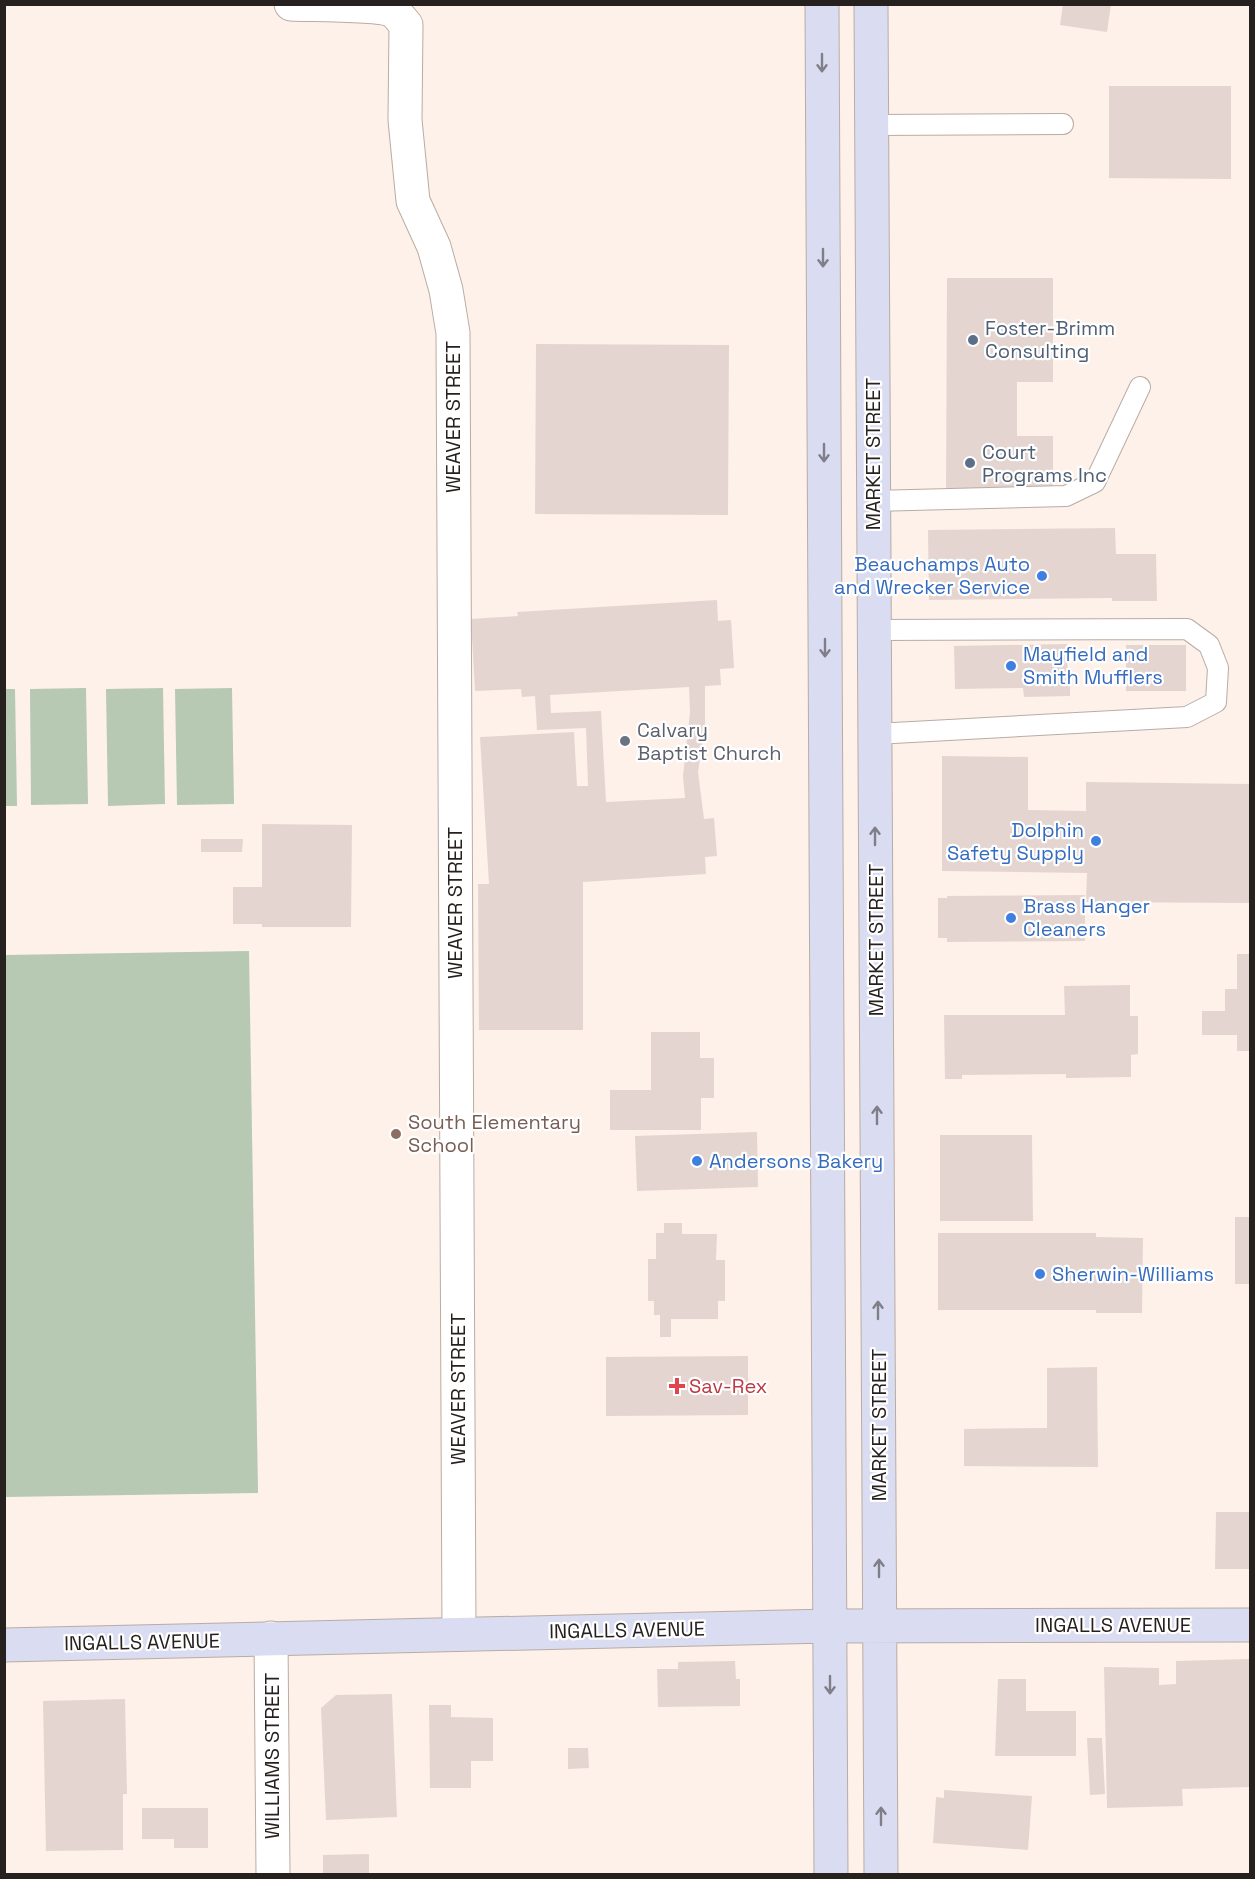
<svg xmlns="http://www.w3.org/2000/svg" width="1255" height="1879" viewBox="0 0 1255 1879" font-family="'Space Grotesk',sans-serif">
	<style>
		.green { fill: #b7c8b3 }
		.building { fill: #e4d5d0; fill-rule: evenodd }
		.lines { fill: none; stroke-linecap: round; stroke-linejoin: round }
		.lane-casing { stroke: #b9aca4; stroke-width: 22 }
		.street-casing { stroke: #b9aca4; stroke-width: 35 }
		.secondary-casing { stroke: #b9aca4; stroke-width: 35 }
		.lane { stroke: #fff; stroke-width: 20 }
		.street { stroke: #fff; stroke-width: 33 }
		.secondary { stroke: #dadcf1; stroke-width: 33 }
		.oneway { stroke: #807e88 }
		.service-dot { fill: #5c6f8a; stroke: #fff; stroke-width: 2 }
		.shop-dot { fill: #3f7fe0; stroke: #fff; stroke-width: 2 }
		.worship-dot { fill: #6b7280; stroke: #fff; stroke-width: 2 }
		.education-dot { fill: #8d6e63; stroke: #fff; stroke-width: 2 }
		.health-dot { fill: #e0444e; stroke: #fff; stroke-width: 2 }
		.labels { text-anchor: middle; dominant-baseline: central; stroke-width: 4.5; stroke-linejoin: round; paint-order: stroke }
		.service-label { font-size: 20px; fill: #4e5e75; stroke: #fff; text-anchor: start }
		.street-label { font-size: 20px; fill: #26211e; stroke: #fff }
		.shop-label { font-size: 20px; fill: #366cbe; stroke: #fff; text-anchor: start }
		.worship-label { font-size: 20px; fill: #5b616d; stroke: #fff; text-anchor: start }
		.education-label { font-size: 20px; fill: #785e54; stroke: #fff; text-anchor: start }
		.health-label { font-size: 20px; fill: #be3a42; stroke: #fff; text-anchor: start }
	</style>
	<rect width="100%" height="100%" fill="#fef1e9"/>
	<path class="green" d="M86,688l2,116 -57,1 -1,-116z
		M163,688l2,116 -57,2 -2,-117z
		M232,688l2,116 -57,1 -2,-116z
		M5,689h10l2,117h-12z
		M249,951l9,542 -253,4v-542z"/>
	<path class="building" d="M1063,4h48l-4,28 -47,-7z
		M1109,86h122v93l-122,-1z
		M947,278h106v104h-36v54h36v57l-107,-1z
		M536,344l193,1 -1,170 -193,-1z
		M1115,528l1,26h40l1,47h-45v-3l-183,2 -1,-70z
		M717,600l1,21 13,-1 3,48 -14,1 1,16 -16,1v41l-7,45 6,47 10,-1 3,38 -12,1 1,17 -123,8v148h-104l-1,-146h11l-9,-147 94,-5 3,54h11l-2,-58 -49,2 -2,-34 -13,1 -1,-8 -46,2 -4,-72 47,-3 -1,-4zM689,687l1,25 -7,64 2,22 -79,4 -5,-91 -50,2 -1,-18z
		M1067,644l1,41h2v11l-46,1 -1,-9 -68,1 -1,-43z
		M1126,645h60v46h-60z
		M942,756l86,1v53l58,1v-29l164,2v119l-164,-1 1,-29 -145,-2z
		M262,824l90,1 -1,102h-89v-3h-29v-37h29z
		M201,839h42l-1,13h-41z
		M1085,895v46l-138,1v-4h-9v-40h9v-2z
		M1237,954h13v97h-13v-16h-35v-24h23v-22h12z
		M1130,985v31h8v38l-7,1v22l-65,1v-4l-104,1v4h-17l-1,-64h121l-1,-29z
		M651,1032h49v26h14v40h-13v32h-91v-40h41z
		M757,1132l1,55 -121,4 -2,-55z
		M940,1135h92l1,86h-93z
		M1235,1217h15v67h-15z
		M664,1223h18v11h35l-1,26h9v41h-7v18h-47v18h-11v-22h-6v-14h-6v-42h8v-26h8z
		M938,1233h158v4l47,1 -1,75h-46v-3h-158z
		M748,1356v59l-142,1v-59z
		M1097,1367l1,100 -134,-1v-37l83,-1v-60z
		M1216,1512h34v57h-35z
		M1250,1659v128l-68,2 1,17 -76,2 -3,-141 55,1v17l17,-1v-23z
		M735,1661l1,18h4v27l-82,1 -1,-38h21v-7z
		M998,1679h28v32h50v45h-81z
		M392,1694l5,123 -71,3 -5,-112 15,-13z
		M125,1699l2,95h-4v56l-77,1 -3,-150z
		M429,1705h22v12l42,1v43h-22v27h-41z
		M1087,1738h15l3,56 -15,1z
		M568,1748h20l1,20 -21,1z
		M944,1790l88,6 -4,54 -95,-7 3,-46 8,1z
		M142,1808h66v40h-34v-9h-32z
		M369,1854v20h-46v-19z"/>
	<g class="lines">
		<defs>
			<path id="lane" d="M871,125l192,-1
				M873,501l193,-5 29,-14 45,-95
				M874,630l313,-1 22,16 9,23 -2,34 -29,15 -312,17"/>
			<path id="street" d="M291,4c19,1 89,0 102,7 5,3 9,10 13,14l-1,95 8,81 21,46 12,43 7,43 6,1301
				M271,1638l2,236"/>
			<path id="secondary" d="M822,4l9,1870
				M871,4l10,1870
				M4,1645l826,-19 420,-1"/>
		</defs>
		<use href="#lane" class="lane-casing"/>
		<use href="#street" class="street-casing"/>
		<use href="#secondary" class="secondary-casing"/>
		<use href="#lane" class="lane"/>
		<use href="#street" class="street"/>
		<use href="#secondary" class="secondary"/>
	</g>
	<defs><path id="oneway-shaft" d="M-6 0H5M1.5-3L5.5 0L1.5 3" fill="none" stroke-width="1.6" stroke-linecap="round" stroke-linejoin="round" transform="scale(1.5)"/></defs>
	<g class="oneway">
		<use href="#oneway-shaft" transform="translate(822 63) rotate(90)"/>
		<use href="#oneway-shaft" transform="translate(823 258) rotate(90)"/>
		<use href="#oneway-shaft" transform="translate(824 453) rotate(90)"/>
		<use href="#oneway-shaft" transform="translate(825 648) rotate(90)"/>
		<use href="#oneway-shaft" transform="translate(875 836) rotate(-90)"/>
		<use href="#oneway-shaft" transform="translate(877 1115) rotate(-90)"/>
		<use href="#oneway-shaft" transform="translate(878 1310) rotate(-90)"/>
		<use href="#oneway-shaft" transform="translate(879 1568) rotate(-90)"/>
		<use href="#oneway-shaft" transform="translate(830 1685) rotate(90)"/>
		<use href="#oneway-shaft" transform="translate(881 1816) rotate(-90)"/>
	</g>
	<g class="service-dot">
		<circle cx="973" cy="340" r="6"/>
		<circle cx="970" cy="463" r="6"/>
	</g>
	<g class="shop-dot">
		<circle cx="1042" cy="576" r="6"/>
		<circle cx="1011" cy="666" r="6"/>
		<circle cx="1096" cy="841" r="6"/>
		<circle cx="1011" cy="918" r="6"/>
		<circle cx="697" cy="1161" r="6"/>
		<circle cx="1040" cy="1274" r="6"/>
	</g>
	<circle class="worship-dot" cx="625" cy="741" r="6"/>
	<circle class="education-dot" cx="396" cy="1134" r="6"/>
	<path class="health-dot" d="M674 1377h6v6h6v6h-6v6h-6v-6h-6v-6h6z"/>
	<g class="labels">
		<g class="service-label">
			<text x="985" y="328">Foster-Brimm<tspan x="985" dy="23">Consulting</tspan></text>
			<text x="982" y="452">Court<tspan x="982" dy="23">Programs Inc</tspan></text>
		</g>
		<g class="street-label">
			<text transform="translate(453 417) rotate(-90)">WEAVER STREET</text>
			<text transform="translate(873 454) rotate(-90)">MARKET STREET</text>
			<text transform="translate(455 903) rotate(-90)">WEAVER STREET</text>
			<text transform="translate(876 940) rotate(-90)">MARKET STREET</text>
			<text transform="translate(458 1389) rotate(-90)">WEAVER STREET</text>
			<text transform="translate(879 1425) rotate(-90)">MARKET STREET</text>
			<text x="1113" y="1625">INGALLS AVENUE</text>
			<text transform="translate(627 1630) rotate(-1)">INGALLS AVENUE</text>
			<text transform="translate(142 1642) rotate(-1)">INGALLS AVENUE</text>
			<text transform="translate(272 1756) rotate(-90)">WILLIAMS STREET</text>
		</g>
		<g class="shop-label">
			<text x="1030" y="564" text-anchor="end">Beauchamps Auto<tspan x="1030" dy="23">and Wrecker Service</tspan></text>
			<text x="1023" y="654">Mayfield and<tspan x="1023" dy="23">Smith Mufflers</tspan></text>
			<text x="1084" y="830" text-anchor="end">Dolphin<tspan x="1084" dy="23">Safety Supply</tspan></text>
			<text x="1023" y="906">Brass Hanger<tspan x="1023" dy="23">Cleaners</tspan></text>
			<text x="709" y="1161">Andersons Bakery</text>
			<text x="1052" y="1274">Sherwin-Williams</text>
		</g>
		<g class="worship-label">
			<text x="637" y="730">Calvary<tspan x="637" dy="23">Baptist Church</tspan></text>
		</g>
		<g class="education-label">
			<text x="408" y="1122">South Elementary<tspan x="408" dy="23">School</tspan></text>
		</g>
		<g class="health-label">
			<text x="689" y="1386">Sav-Rex</text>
		</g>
	</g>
	<rect width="1255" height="1879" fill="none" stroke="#26211e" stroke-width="12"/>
</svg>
